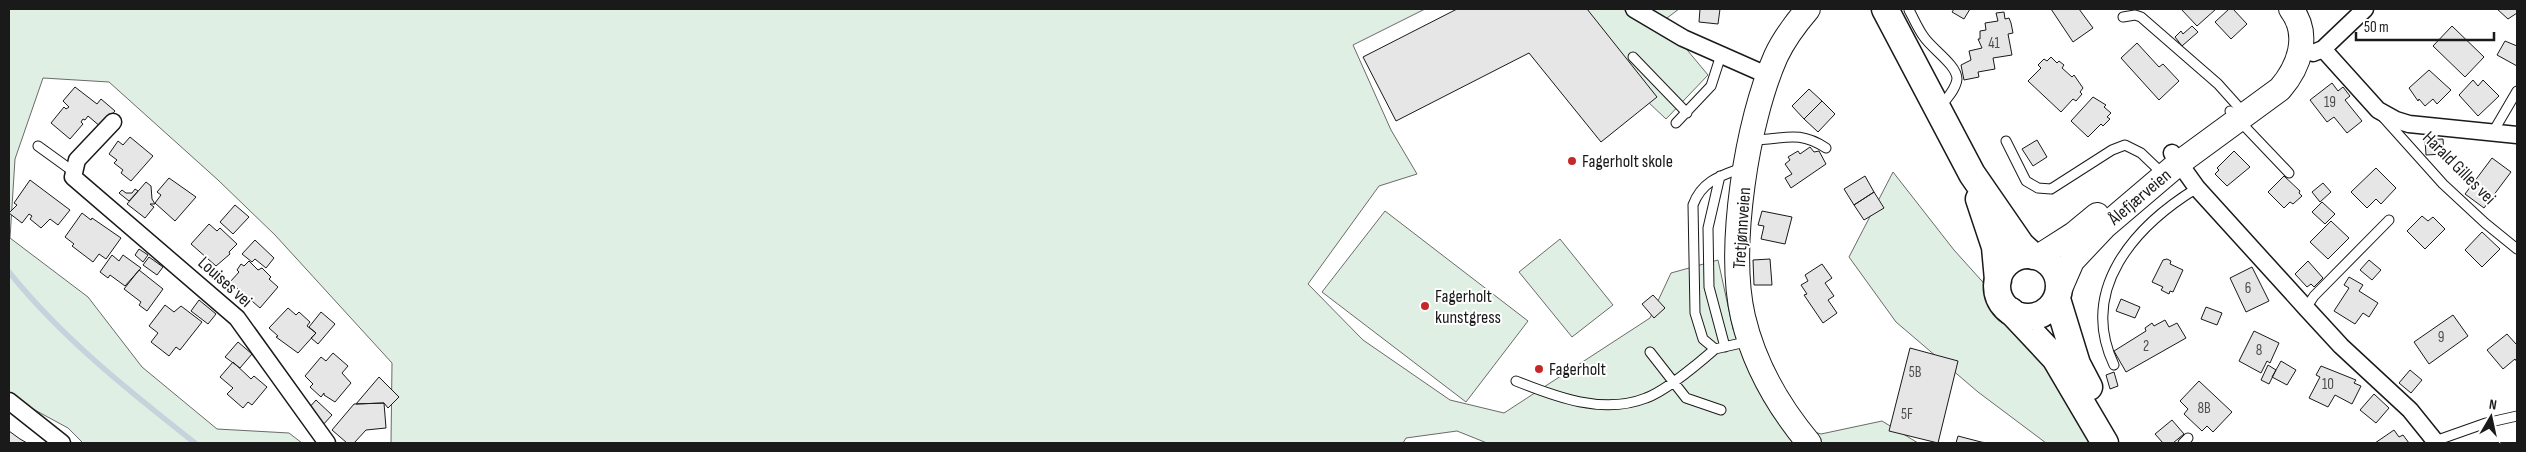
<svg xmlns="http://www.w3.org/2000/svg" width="2526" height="452" viewBox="0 0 2526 452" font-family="'Sofia Sans Condensed',sans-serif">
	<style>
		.green { fill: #e0efe3; stroke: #6a6a6a }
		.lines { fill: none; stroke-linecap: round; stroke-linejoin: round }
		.stream { stroke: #c6d2dc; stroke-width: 5.5 }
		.building { fill: #e6e6e6; stroke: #1a1a1a }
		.lane-casing { stroke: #1a1a1a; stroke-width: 11 }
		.street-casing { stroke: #1a1a1a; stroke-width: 19 }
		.secondary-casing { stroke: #1a1a1a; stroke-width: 26 }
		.primary-casing { stroke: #1a1a1a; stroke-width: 29 }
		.lane { stroke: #fff; stroke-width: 9 }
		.street { stroke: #fff; stroke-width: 16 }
		.secondary { stroke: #fff; stroke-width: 24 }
		.primary { stroke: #fff; stroke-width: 26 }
		.poi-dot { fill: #c62828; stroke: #fff; stroke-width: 2 }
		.labels { text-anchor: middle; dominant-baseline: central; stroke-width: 4; stroke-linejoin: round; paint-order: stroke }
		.number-label { font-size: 15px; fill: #4d4d4d }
		.poi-label { font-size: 18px; fill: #1a1a1a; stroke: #fff; text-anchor: start }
		.street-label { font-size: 18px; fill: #1a1a1a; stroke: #fff }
	</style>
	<rect width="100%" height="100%" fill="#fff"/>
	<path class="green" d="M9,9h1416l-72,36 38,85 26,44 -38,12 -71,98 55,56 87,60 54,13 146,-95 21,-45 47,-13 15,69 51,94 37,11 61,-13 36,22h-431l-30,-12 -51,7 -3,5h-1012l1,-80 -117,-128 -57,-55 -109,-98 -66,-4 -28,81 -5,79 78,59 54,70 75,62 72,4 13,10h-219l-15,-15 -59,-32z
		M1550,9h129l-16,12 45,54 -42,44z
		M1893,172l61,78 72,80 77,113h-57l-68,-51 -82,-70 -47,-65z
		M1385,211l143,110 -62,81 -144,-110z
		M1560,239l53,66 -41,32 -53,-65z"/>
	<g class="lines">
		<path class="stream" d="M9,272c53,66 120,119 186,171"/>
	</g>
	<path class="building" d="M1457,9h130l70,88 -56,45 -72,-89 -133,68 -33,-64z
		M1700,9h20l-2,15 -19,-2z
		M1954,9h16l-6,10 -12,-7z
		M2051,9h28l14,19 -20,14z
		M2181,9h35l-19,17z
		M2229,9h4l14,15 -16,15 -16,-17z
		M2497,9h20v4l-9,6z
		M2004,12l1,7 4,-1 2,5 2,10 -5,1 4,21 -19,3 2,11 -17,3 1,5 -15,3 -3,-15 10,-5 -2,-9 13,-3 -4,-9h2v-8l6,-1 -1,-7 13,-2 -2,-8z
		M2192,26l6,6 -16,14 -7,-9 6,-6 2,3z
		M2452,26l32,31 -19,20 -32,-31z
		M2505,41l12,5v20l-20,-11z
		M2137,43l22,24 4,-3 16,17 -20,19 -38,-42z
		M2051,57l6,6 2,-2 5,4 -2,3 10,9 2,-2 9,13 -3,4 2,2 -6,7 -3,-2 -12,13 -33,-31 13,-13 -3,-3 6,-6 3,2z
		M2429,70l22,20 -14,14 -4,-5 -8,7 -6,-7 -1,2 -9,-13z
		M2473,80l5,6 5,-6 16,16 -21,20 -19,-21z
		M2332,83l6,8 5,-4 7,9 -5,4 17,21 -15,12 -13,-16 -7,5 -17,-22z
		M75,87l22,17 4,-5 14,12 -14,16 -13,-11 -3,4 -2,-1 -2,3 2,2 -13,15 -19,-16 13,-16 2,2 3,-2 -6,-6z
		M1809,89l13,12 -18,18 -12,-13z
		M2093,97l13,8 -2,2 7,6 -4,4 3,2 -7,7 -2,-2 -13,13 -17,-16z
		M1822,101l13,13 -17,18 -14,-13z
		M130,137l23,19 -22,25 -10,-8 2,-3 -9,-7 3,-3 -8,-6 9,-13 5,4z
		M2443,139l1,15 -18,1 -1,-15z
		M2037,140l10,17 -14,9 -11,-17z
		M1810,147l4,5 5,-1 7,13 -35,24 -6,-10 7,-4 -7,-10 5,-4 -2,-3 10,-6 2,3z
		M2234,151l16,16 -23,19 -12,-12 4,-4 -2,-2z
		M2492,158l19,14 -27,36 -19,-14z
		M2376,168l20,20 -15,16 -5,-5 -9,9 -16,-16z
		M1865,176l9,16 -20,13 -10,-16z
		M2284,176l16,15 -1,2 3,3 -9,8 -3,-2 -6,6 -16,-16z
		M169,178l27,19 -21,24 -20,-18 6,-8 -4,-3z
		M30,180l40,30 -12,15 -8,-6 -9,9 -11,-9 2,-3 -3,-2 -7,9 -13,-10 8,-8 -3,-2z
		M146,182l5,4 1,13 3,5h-5l4,3 -9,11 -18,-14z
		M2323,183l8,9 -11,10 -8,-10z
		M135,189l3,2 -9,10 -10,-8 3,-3 4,3h6z
		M1874,192l10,16 -20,12 -10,-15z
		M2322,202l13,12 -10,10 -13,-12z
		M235,205l14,12 -16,17 -13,-12z
		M1762,211l30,6 -7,27 -24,-5 3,-13 -6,-1z
		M82,213l9,7 1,-2 29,20 -15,21 -7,-5 -6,8 -21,-16 2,-2 -9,-7z
		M2422,216l6,5 5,-4 12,12 -20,20 -18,-18z
		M2331,221l18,17 -21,21 -18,-17z
		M209,224l8,7 3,-3 17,16 -8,8 1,2 -14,12 -25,-22z
		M2482,232l18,17 -18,18 -17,-17z
		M255,240l19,18 -8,10 -11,-9 -3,3 -10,-8z
		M139,249l9,6 -5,7 -8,-7z
		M112,255l7,6 4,-6 18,13 -16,18 -15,-11 -2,3 -8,-6z
		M149,257l14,10 -6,8 -14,-10z
		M1770,259l2,26h-18l-1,-25z
		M2167,259l4,2 -1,3 13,6 -10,22 -3,-1 -1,3 -8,-4 2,-3 -11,-5 11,-22z
		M2369,260l12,10 -9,10 -12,-10z
		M249,261l9,9 4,-2 9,9 -2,2 9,8 -18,21 -30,-26 9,-10 -2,-2 4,-6 3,2z
		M2308,261l15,17 -9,9 -3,-3 -4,3 -12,-13z
		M1822,264l10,14 -7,5 9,13 -6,4 9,13 -14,10 -19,-28 3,-1 -6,-9 7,-4 -3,-6z
		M2252,267l17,34 -23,11 -16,-34z
		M139,270l24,19 -16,22 -8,-6 2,-3 -17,-13z
		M2349,277l14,8 -4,6 19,12 -9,14 -6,-4 -8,11 -21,-13 15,-23 -5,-3z
		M1653,295l12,13 -11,10 -12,-14z
		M2121,299l19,8 -5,11 -19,-7z
		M199,300l17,14 -8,10 -17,-13z
		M165,305l9,7 7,-6 21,16 -22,28 -4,-3 -7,9 -18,-14 7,-9 -9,-7z
		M2206,307l16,6 -5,12 -16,-6z
		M288,308l8,7 3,-3 11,10 -3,4 9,7 -18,20 -22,-16 2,-1 -9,-8z
		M321,312l14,12 -17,20 -7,-6 5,-5 -7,-6z
		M2453,315l15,21 -39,28 -15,-22z
		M2165,320l4,7 8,-4 9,15 -60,34 -12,-21 32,-20 -1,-3 7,-5 2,3z
		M2254,331l25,12 -9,20 -3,-2 -6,12 -22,-12z
		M2507,334l9,10 1,-2v20l-2,-3 -12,10 -16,-19z
		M238,342l14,12 -12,14 -15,-11z
		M1910,348l48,13 -20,82 -49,-12z
		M333,353l15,13 -6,7 9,10 -16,19 -11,-7v-2l-3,4 -11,-10 3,-3 -8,-8 16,-19 5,4z
		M2281,361l15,9 -9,15 -15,-8z
		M233,362l18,17 3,-3 13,11 -15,18 -4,-3 -5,6 -16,-14 6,-6 -13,-11z
		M2268,365l8,5 -7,14 -8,-4z
		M2321,366l35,14 -2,3 7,3 -9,18 -17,-9 -7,12 -19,-9 11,-21 -4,-2z
		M2410,370l12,10 -11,13 -12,-10z
		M2114,372l4,14 -8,3 -4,-14z
		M379,377l20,20 -11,11 -4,-5 -28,1z
		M2199,381l33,31 -19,20 -6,-6 -5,5 -18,-17 4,-5 -8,-8z
		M2374,394l15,14 -13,15 -16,-13z
		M316,400l16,15 -10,11 -14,-17z
		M384,403l2,25 -20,2 -12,13h-7l-15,-13 22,-26z
		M2172,420l12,14 -11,9h-10l-8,-9z
		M2394,430l5,7 4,-2 6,8h-34z
		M9,431l11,8 7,4h-18z
		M1958,436l23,6 6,1h-31z"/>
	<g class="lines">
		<defs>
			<path id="lane" d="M1909,10c5,9 9,19 15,27 8,12 33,28 33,42 -1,10 -10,19 -16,27
				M2123,17l12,-2 6,2 77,67 26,29
				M1633,57l54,56
				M2230,111l59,62
				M2382,116l61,68 42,39 32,26
				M1676,123l35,-37 10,-31
				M2493,132l24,-41
				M1752,140c31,0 45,-11 74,8
				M2006,141l20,40 12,7 13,1 61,-39 13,-5 16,8 23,22
				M38,146l36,26
				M1742,168c-22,8 -40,13 -49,37l2,108 8,26 12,10 35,-8
				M1720,176l-12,52 1,59 16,60
				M2306,308l8,-12 75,-76
				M1650,352l36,46 35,12
				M2114,365c-36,-76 21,-139 83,-177
				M1516,381c40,16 87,34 130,17 19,-7 53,-35 69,-49
				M2183,443l5,-5
				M2436,443l-1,-2 51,-18 31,-7"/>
			<path id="street" d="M1634,9l49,29 86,38
				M2323,49l55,61 18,10 13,4 108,11
				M2313,53l10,-4 42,-40
				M113,122l-36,38 -4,17 164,141 90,125
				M2172,153l25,35 109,120 35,38 69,64 25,31
				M9,401l53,42"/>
			<g id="secondary">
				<path d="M1808,9c-12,14 -24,30 -32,47 -29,65 -49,191 -33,261 11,47 35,89 66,126"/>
				<path d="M2038,257l36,-23 23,-19"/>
				<path id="s1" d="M2059,291l13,-30 33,-35 74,-63 101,-74c19,-22 31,-54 11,-80"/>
			</g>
			<path id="primary" d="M1885,9l87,165 49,71 12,11
				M1979,199l16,48 3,33
				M1997 286a31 31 0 1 1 62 0a31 31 0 1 1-62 0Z
				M2057,299l20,65 12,23
				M2011,311l44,47 50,85"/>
		</defs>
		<use href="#lane" class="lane-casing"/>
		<use href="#street" class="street-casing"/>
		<use href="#secondary" class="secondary-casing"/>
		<use href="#primary" class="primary-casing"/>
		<use href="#lane" class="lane"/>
		<use href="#street" class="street"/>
		<use href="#secondary" class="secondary"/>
		<use href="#primary" class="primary"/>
	</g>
	<g class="poi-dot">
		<circle cx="1572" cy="161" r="5"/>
		<circle cx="1425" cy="306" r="5"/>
		<circle cx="1539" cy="369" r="5"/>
	</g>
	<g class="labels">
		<g class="number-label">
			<text x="1994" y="43">41</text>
			<text x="2330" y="102">19</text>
			<text x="2248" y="288">6</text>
			<text x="2441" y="337">9</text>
			<text x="2146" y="346">2</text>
			<text x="2259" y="350">8</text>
			<text x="1915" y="372">5B</text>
			<text x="2328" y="384">10</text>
			<text x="2204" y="408">8B</text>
			<text x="1907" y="414">5F</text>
		</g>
		<g class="poi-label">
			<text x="1582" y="161">Fagerholt skole</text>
			<text x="1435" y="296">Fagerholt<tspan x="1435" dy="21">kunstgress</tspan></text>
			<text x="1549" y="369">Fagerholt</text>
		</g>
		<g class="street-label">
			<text transform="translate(2459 168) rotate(45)">Harald Gilles vei</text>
			<text stroke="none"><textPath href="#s1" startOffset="126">Ålefjærveien</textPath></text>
			<text transform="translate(1742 228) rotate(-86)">Tretjønnveien</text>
			<text transform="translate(225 282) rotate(42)">Louises vei</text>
		</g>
	</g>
	<rect width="2526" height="452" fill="none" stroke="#1a1a1a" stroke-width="20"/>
	<g transform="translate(2491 417) rotate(9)" stroke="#ffffff" stroke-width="4" paint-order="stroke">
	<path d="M0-4L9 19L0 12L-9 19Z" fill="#1a1a1a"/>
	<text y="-8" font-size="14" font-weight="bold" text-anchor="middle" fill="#1a1a1a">N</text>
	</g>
	<path d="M2356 32v8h138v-8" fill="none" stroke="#1a1a1a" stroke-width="2.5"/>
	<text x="2364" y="32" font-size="15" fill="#1a1a1a" stroke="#ffffff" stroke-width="4" paint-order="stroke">50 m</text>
</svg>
